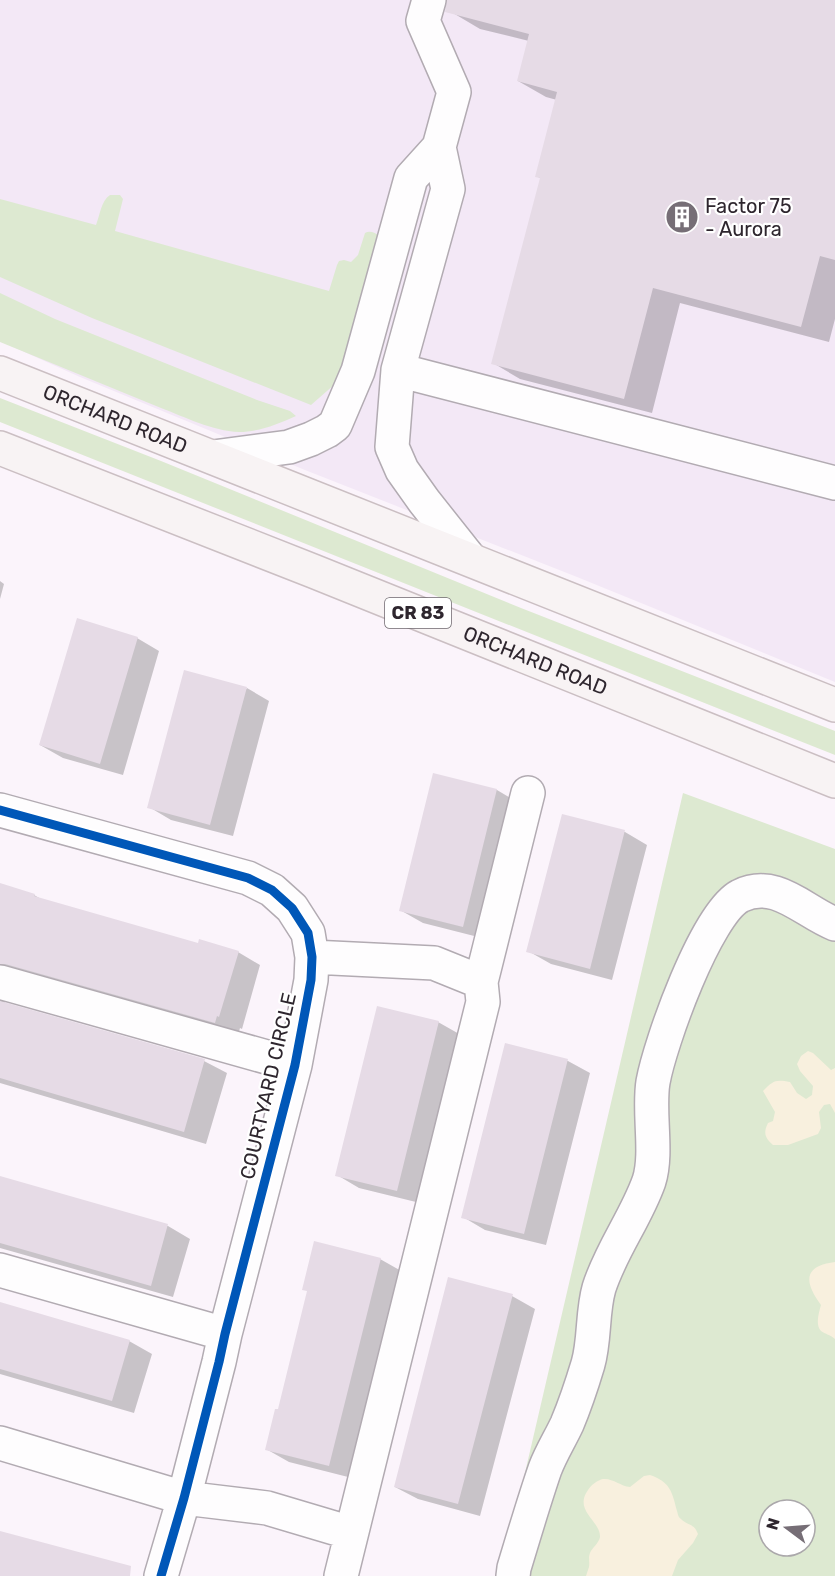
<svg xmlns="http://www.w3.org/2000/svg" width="835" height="1576" viewBox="0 0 835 1576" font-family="Rubik,sans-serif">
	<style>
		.commercial { fill: #f3e8f6 }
		.green { fill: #dde9d1; fill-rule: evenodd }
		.sand { fill: #f8f0de }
		.shadow { fill: #0003 }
		.building { fill: #e6dbe6 }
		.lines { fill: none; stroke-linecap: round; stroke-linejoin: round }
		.minor-casing { stroke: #b2abb2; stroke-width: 36 }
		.major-casing { stroke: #cbbfc3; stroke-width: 36 }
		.minor { stroke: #fefdfe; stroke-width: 33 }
		.major { stroke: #f8f3f4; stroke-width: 33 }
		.cycleway-casing { stroke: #fff; stroke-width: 13 }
		.cycleway { stroke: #0057b8; stroke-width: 9 }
		.labels { text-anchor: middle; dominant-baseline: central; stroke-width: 4.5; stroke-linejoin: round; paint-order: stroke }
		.shield { fill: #fff; stroke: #6d676d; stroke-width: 1.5 }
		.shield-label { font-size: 18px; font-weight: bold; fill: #2e262e }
		.poi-label { font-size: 20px; fill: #2e262e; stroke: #fff; text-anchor: start }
		.street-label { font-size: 20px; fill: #2e262e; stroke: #fff }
	</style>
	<rect width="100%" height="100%" fill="#fbf4fb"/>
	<path class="commercial" d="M0,0h835v682l-258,-105 -272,-107 -225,-93 -80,-36z"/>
	<path class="green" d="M110,195h10l3,4 -8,32 214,60 8,-26 2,-4 5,-1 7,2 7,-7 7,-22c5,-3 10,0 15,3l-28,109 -17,39 -24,21 -219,-87 -92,-41v-78l96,26c4,-10 5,-24 14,-30z
		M0,293l55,26 202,81 33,11 6,5c-18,8 -37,16 -57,16 -27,-1 -54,-15 -78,-24 -54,-22 -107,-44 -161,-66z
		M0,398l161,63 360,147 314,123v24l-835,-333z
		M683,793l152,56v727h-334zM769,1510h36v36h-36z"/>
	<path class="sand" d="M808,1051l5,2 18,17 4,-2v45l-5,-9 -6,1 -5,7 2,16 -3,6 -30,11h-15c-8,-7 -10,-12 -5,-22l5,-2 2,-9 -12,-21c10,-10 12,-12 27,-9l7,11 9,6 6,-4 1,-9 -13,-15 -3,-7 4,-8z
		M835,1262v77c-4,-4 -10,-5 -14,-8 -6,-6 -2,-19 0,-26 -17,-23 -18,-39 14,-43z
		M650,1475c20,7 22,16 27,36 1,3 1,6 4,8 7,7 13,4 17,15l-5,9 -15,17 -6,16h-86c1,-3 2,-6 3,-9 1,-5 -1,-9 1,-14 2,-5 9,-10 10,-16 1,-16 -27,-26 -12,-47 3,-5 10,-10 15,-11 10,-1 17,7 27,8l14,-11z"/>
	<path class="shadow" d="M456,0h379v319l-6,23 -149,-39 -28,110 -132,-34 -27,-16 48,-184 -4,-3 20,-76 -11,-3 -28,-16 11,-40 -49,-12 -27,-16z
		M0,581l4,3 -4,15z
		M137,638l22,13 -36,124 -60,-17 -23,-13z
		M247,688l22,13 -36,135 -62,-16 -22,-13z
		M434,775l63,15 22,13 -33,136 -63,-16 -23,-13z
		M563,816l62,16 22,13 -35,135 -61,-16 -23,-13z
		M0,885l34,10 7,4 158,46 39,7 22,13 -18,64 -2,-1 -2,7 -234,-45v11l2,4 198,56 23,12 -21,71 -206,-61z
		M438,1022l23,13 -41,168 -61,-15 -22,-13z
		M506,1045l62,16 22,12 -44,172 -61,-15 -22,-13z
		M0,1178l168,48 22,13 -17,58 -173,-49z
		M380,1259l23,13 -51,206 -63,-16 -23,-13 13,-38z
		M512,1296l23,13 -55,207 -62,-17 -23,-12z
		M0,1304l129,37 23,13 -18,59 -134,-39z"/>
	<path class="building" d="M447,0h388v260l-15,-4 -19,71 -148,-39 -29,111 -133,-35 49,-186 -5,-1 22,-85 -40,-11 12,-47 -84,-22z
		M77,618l61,19 -38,127 -61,-19z
		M184,670l63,17 -37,138 -63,-17z
		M433,773l64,16 -34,138 -64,-16z
		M562,814l63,16 -35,139 -64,-17z
		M0,883l35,11 -1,2 164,47 1,-4 40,12 -20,66 -2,-1 -2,7 -210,-59h-5z
		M0,1001l205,58 -21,73 -184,-54z
		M377,1006l62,15 -42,170 -62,-15z
		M505,1043l63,16 -44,175 -63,-16z
		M0,1176l168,48 -17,62 -151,-43z
		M314,1241l67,17 -52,208 -64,-16 10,-41h3l29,-118 -5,-1z
		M448,1277l65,17 -55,210 -64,-17z
		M0,1302l130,38 -18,61 -112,-32z
		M0,1531l131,35 -1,10h-130z"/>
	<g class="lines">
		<defs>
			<path id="minor" d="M439,147l9,42 -50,181 -6,77 10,23 22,31 46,58
				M398,370l437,113
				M213,457l76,-10 22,-8 16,-8 8,-6 23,-54 53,-193 28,-31 15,-55 -31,-71 6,-21
				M0,810l248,68 24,12 20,18 16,25 4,24 -1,23 -16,85 -70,269 -6,28 -35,136 -23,78
				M312,957l122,6 47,19 2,20 -142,574
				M0,982l295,83
				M481,982l47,-189
				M0,1270l225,64
				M0,1443l184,55 83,10 84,25
				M513,1576l1,-8c10,-33 20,-67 31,-99 6,-16 15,-30 22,-45 8,-19 15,-40 21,-60 7,-24 4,-52 11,-76 12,-38 37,-70 50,-107 9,-28 -1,-69 4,-99 7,-39 53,-168 87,-186 36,-18 64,16 95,28"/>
			<g id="major">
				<path id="s1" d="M0,373l835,332"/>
				<path id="s2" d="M0,448l313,123 522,210"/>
			</g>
		</defs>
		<use href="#minor" class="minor-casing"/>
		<use href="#major" class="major-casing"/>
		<use href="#minor" class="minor"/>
		<use href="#major" class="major"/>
		<defs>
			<path id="cycleway" d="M0,810l248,68 24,12 20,18 16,25 4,24 -1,23 -16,85 -70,269 -6,28 -35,136 -23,78"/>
		</defs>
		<use href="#cycleway" class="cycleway-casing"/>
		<use href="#cycleway" class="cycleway"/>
	</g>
	<defs>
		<symbol id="building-disc" viewBox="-11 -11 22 22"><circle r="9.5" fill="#766e76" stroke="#fff"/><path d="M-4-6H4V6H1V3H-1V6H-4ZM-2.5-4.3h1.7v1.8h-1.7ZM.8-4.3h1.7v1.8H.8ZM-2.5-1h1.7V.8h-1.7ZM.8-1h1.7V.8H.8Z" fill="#fff"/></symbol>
	</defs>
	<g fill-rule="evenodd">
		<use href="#building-disc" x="663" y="198" width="38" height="38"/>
	</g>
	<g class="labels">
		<rect class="shield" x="385" y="598" width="66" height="30" rx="4.5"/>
		<g class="shield-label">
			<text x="418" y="613">CR 83</text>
		</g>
		<g class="poi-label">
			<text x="705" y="206">Factor 75<tspan x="705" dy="23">- Aurora</tspan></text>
		</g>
		<g class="street-label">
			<text stroke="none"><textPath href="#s1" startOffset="124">ORCHARD ROAD</textPath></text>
			<text stroke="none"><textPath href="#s2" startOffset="576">ORCHARD ROAD</textPath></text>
			<text transform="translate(268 1086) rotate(-77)">COURTYARD CIRCLE</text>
		</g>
	</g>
	<g transform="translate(787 1528) rotate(286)"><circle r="28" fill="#ffffff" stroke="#aba8ab" stroke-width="1.5"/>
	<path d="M0-4.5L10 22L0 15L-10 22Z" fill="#766e76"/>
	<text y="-9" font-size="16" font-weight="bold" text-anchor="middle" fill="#2e262e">N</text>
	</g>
</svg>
